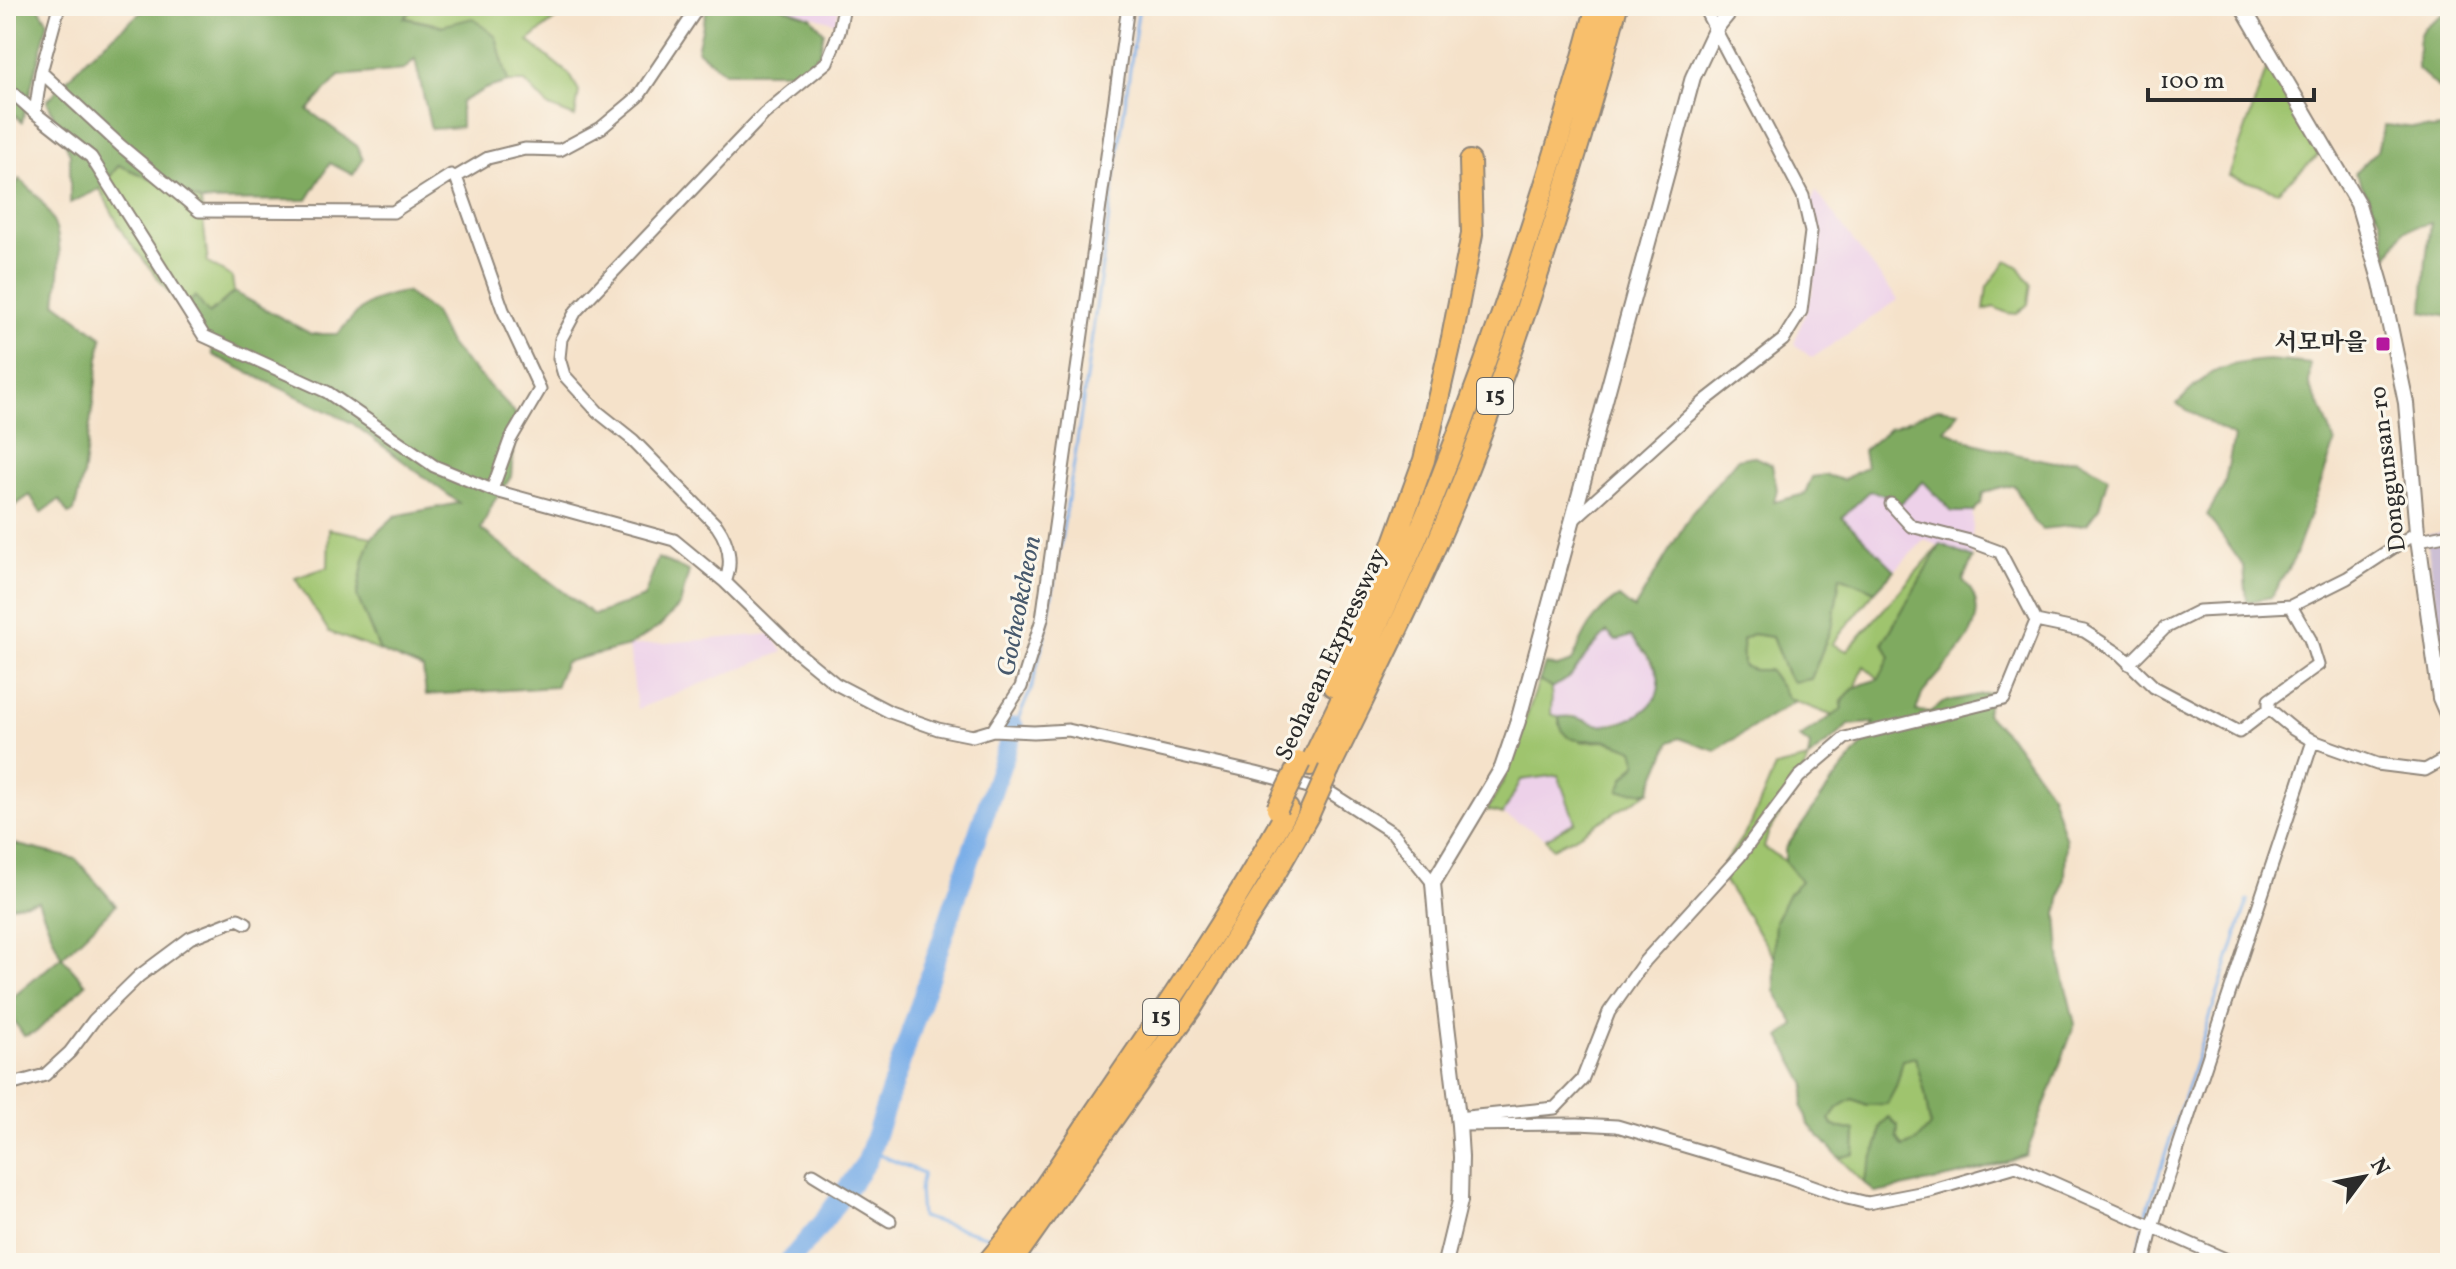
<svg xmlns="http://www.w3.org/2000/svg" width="2456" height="1269" viewBox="0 0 2456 1269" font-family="Vollkorn,'Noto Serif KR',serif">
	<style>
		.built { fill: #edd1e9 }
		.industrial { fill: #ccbfd4 }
		.green { fill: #9fc46e; stroke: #65784c; stroke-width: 2 }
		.forest { fill: #7faa61; stroke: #556a46; stroke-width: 2 }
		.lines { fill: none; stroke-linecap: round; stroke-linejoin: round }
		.stream { stroke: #7bafe8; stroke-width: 3 }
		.river { stroke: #7bafe8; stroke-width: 20 }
		.minor-casing { stroke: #90867a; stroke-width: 15 }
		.tertiary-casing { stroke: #90867a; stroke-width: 18 }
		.motorway-casing { stroke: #90867a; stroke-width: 24 }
		.minor { stroke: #fff; stroke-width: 11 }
		.tertiary { stroke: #fff; stroke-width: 14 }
		.motorway { stroke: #f8bf6c; stroke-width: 20 }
		.motorway-bridge-casing { stroke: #90867a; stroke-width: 24; stroke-linecap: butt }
		.motorway-bridge { stroke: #f8bf6c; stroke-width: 20 }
		.poi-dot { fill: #b5179e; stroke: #fbf7ec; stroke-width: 3 }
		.labels { text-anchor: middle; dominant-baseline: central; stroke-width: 6; stroke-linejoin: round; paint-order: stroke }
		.shield { fill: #fbf7ec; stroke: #696865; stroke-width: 2 }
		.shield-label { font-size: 22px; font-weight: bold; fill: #2b2b2b }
		.poi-label { font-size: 24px; font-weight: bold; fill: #2b2b2b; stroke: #fbf7ec; text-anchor: end }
		.street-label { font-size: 24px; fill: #2b2b2b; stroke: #fbf7ec }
		.water-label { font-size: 26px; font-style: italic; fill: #47596d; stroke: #fbf7ec }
	</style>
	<rect width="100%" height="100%" fill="#fbf7ec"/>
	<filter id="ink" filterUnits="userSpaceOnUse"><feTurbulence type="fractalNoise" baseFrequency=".0125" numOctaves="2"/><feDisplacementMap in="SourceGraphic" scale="16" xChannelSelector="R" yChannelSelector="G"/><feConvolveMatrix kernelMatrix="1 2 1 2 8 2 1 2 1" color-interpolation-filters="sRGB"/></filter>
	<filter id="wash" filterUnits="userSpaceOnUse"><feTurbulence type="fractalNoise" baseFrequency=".006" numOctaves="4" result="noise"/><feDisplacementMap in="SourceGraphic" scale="32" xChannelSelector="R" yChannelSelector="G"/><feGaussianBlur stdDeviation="1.8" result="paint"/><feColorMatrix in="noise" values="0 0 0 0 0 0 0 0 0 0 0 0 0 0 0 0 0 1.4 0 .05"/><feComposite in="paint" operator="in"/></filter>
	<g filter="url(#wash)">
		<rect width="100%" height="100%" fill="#f5e2ca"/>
		<path class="built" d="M779,6h60l-3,17z
			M1816,191l82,109 -86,58 -18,-14 18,-51 4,-61 -4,-31z
			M1923,481l29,31h21v46l-49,-18 -29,30 -54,-54 29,-25 25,7 4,6z
			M1607,632l24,4 27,37v18l-7,15 -18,12 -32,7 -29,-10 -13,2 -8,-3 1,-26 19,-12 20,-27z
			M772,634l11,18 -146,57 -8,-63z
			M1558,774l17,48 -29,16 -43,-24 18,-34z"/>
		<path class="industrial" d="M2450,531v168l-24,-164z"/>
		<path class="green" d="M417,6h155l-44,35 42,34 9,16 -4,26 -26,-10 -24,-25h-17l-12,-45 -93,-20z
			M2267,68l55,84 -44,39 -49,-15z
			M119,165l82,36 7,62 24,14 2,15 -25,22 -26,-4 -59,-75 -24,-46z
			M2007,260l12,7 12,17 -3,20 -11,10 -10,-1 -13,-6 -10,3 3,-23z
			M329,529l43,8 -8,22 -7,37 23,55 -51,-19 -34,-54 33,-11z
			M1941,544l-58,99 7,14 -11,22 -15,-13 -8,20 -14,14 -1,10 -8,6 -44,-17 -20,-29h-15l-11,-4 -1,-27 10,-5 20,3 15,37 24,5 22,-56 7,-47 35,15 -43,53 15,7z
			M1539,681l13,7 -1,26 8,3v7l22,18 26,-1 26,8 4,14 -13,15 -5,12 30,2 -76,46 -20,10 -7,-10 29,-16 -17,-47 -37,5 -18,34 -16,-4 17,-30z
			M1808,759l-10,26 -30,49 -4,14 21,13 16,20c-25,27 -28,43 -25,79l-50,-77 -9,-9 34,-50 24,-57z
			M1915,1057l10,36 5,34 -14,15 -13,5 -6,-10 1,-12 -9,-8 -9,10 -1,12 -15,44 -25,-25 15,-5 1,-22 -21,-5 -4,-6 7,-12 16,-9 14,6 29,-18 7,-27z"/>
		<path class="forest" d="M6,6h32l10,16 -26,100 -16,-16z
			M145,6h272l-13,12 37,8 32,-8 23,19 12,45 -23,7 -24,13v25l-30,2 -16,-70 -11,11 -65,6 -31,34 49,36 6,14 -10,15 -23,-12 -23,37 -106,1 -82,-36 -19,24 -30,14v-49l-23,-53 42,-45 56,-47z
			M710,6h69l32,11 13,15 -4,20 -19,20h-77l-27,-22 9,-38z
			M2450,10v88l-32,-29c0,-41 -3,-37 32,-59z
			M2384,125l49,4 17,-2v190l-27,-5 3,-53 5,-36 -27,7 -16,27 -8,-39 -25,-45 22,-22z
			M19,179c46,37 44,69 37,124l46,34 -19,139 -9,36 -6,2 -9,-14 -18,13 -11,-18 -24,17v-307z
			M234,292l77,42h27c21,-26 34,-38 68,-42l28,21 15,31 67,70 -5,63 -18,26 -12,26 113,86 50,-18 14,-39 31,13 -9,34 -21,22 -30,19 -64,16 -10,25 -129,8 -3,-26 -43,-18 -23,-55 7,-37 8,-22 23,-21 64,-13 -107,-80 -139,-68 -1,-7 -29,-38 12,-14 14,18z
			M2269,360l41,4 -1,22 14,26 12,31 -40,114 -24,40 -24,5 -3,-35 -37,-52 17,-29 10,-49 -57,-33c33,-35 44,-40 92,-44z
			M1938,408l21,3 -5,9 -9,10 29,13 46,12 35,7 22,-3 31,18 -9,31 -12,16 -45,5 -9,-8 -19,-36 -31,8 -2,10 -8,9h-21l-29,-31 -24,24 -4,-7 -25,-7 -28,26 53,53 -20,21 -35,-15 -7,47 -22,56 -18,3 -6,-8 -15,-37 -20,-3 -10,5 1,27 11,4h15l20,29 6,2 -80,50 -36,-13 -9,4 -21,50 -30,-1 5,-13 13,-14 -4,-14c-7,-3 -16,-7 -24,-9 -21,-4 -48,9 -50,-24 21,-3 27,7 43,8 27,0 66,-20 55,-53 -4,-13 -18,-25 -26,-36l-15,5 -9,-9 -16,17 -20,27 -19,12 -13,-7 6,-17 12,3 15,-5c10,-25 22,-52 47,-65l15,12 57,-95 46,-55 16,-3 19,9 5,24 -3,13 31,-8 7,-17 14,-2 17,5 23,-13 -3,-16 27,-23z
			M1941,544l32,14 -10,22c40,40 -17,82 -40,113 -3,5 -5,12 -7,18l15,1 13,-10 48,-10 -6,22 29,29 36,50 15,47 -1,38 -8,35 4,54 14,57 -49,131c-49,19 -99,27 -150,38l-12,-10 15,-44 1,-12 9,-10 9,9 -1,11 6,10 13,-5 14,-16 -5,-33 -10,-36 -12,3 -7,27 -9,17 -20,1 -14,-6 -16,9 -7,12 3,6 22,5 -1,23 -15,4 -30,-33 -7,-18 4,-22 -26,-48 15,-12 -20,-34 -1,-54 1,-16 14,-28 12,-12 -16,-20v-12l45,-64 33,-41 11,-21 -26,2c-12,14 -27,21 -40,34l2,-14 -10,-8 41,-27c3,-21 20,-26 38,-31l11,-22 -7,-14z
			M6,842l70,17 40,46 -54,52 24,27 -50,48 -12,4 -18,-27v-6l55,-46 -23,-56 -32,6z"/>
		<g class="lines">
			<path class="stream" d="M1015,726l17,-39 14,-57 28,-167 65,-457
				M870,1151l53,22 -4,17 2,27 75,22
				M2159,1218l99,45
				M2144,1220l104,-320
				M1030,1248l63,15
				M2135,1263l8,-36"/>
			<path class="river" d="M788,1263l34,-40 45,-62 147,-434"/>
		</g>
	</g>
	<g filter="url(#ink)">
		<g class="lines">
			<defs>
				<path id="minor" d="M41,72l80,74 78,65 194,1 58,-37
					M6,87l29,26 56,44 113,179 123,56 107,74 58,24 182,50 51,42 72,70 39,32 54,28 48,17 35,7 20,-6 41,2 34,-2 188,43 75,20 62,40 40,50
					M35,113l6,-41 18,-66
					M492,490l18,-50 30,-51 -37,-79 -47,-133 32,-19 37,-9 35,1 41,-22 37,-31 61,-91
					M1891,504l20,22 59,15 30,11 36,69 48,10 37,24 33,32 85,45 30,-23 24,20 20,12 64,23 48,6 25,-14
					M1572,521l134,-121 77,-60 18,-29 10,-79 -8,-36 -100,-190
					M2419,540l31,-6
					M725,582c8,-19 4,-39 -8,-56l-84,-86 -35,-28 -34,-37 -5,-17 2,-19 15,-28 188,-197 63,-52 12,-30 5,-26
					M2129,664l36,-36 34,-17 92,-5 56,-28 70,-46
					M2269,709v-9l49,-35 -8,-26 -19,-33
					M993,730l28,-43 21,-68 86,-613
					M6,1086l39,-11 25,-23 24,-32 45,-44 51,-38 48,-19 8,4
					M1457,1118l98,-10 27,-28 27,-68 36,-51 95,-105 59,-79 46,-39 159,-39 32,-78
					M1459,1125l119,-1 39,2 165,49 65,23 21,5 62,-12 86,-25 218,97
					M813,1174l77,47
					M2144,1263l10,-42 159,-480"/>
				<path id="tertiary" d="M2242,6l116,198 23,79 25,120 11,129 23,166 10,23
					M1445,1263l15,-62 1,-44 -2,-32 -18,-150 -8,-92 69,-115 16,-47 175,-644 23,-49 18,-22"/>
				<path id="motorway" d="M1333,686l51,-116 40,-110 28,-122 20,-104 -2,-73
					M1310,765c45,-95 93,-189 131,-287 61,-154 113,-312 156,-472
					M1329,769c47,-96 96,-192 135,-291 61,-154 111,-312 153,-472
					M987,1263c41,-48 75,-102 110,-154 67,-98 134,-196 191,-300
					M1011,1263l181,-256 76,-121 41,-72"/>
			</defs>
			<use href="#minor" class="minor-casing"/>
			<use href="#tertiary" class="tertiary-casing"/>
			<use href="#motorway" class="motorway-casing"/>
			<use href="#minor" class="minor"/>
			<use href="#tertiary" class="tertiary"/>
			<use href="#motorway" class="motorway"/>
			<defs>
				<path id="motorway-bridge" d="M1277,809l23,-47
					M1309,814l20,-45"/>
			</defs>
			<use href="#motorway-bridge" class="motorway-bridge-casing"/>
			<use href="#motorway-bridge" class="motorway-bridge"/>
		</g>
	</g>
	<rect class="poi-dot" x="2375" y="336" width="16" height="16" rx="4"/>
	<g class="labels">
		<g class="shield">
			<rect x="1477" y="378" width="36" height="36" rx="6"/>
			<rect x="1143" y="999" width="36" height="36" rx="6"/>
		</g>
		<g class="shield-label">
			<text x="1495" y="396">15</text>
			<text x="1161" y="1017">15</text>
		</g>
		<g class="poi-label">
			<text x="2367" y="344">서모마을</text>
		</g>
		<g class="street-label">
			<text transform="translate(2389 469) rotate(-97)">Donggunsan-ro</text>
			<text transform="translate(1332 655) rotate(-65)">Seohaean Expressway</text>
		</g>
		<g class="water-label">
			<text transform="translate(1020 606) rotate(-79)">Gocheokcheon</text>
		</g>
	</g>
	<rect width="2456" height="1269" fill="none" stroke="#fbf7ec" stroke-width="32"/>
	<g transform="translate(2364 1177) rotate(58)" stroke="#fbf7ec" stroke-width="6" paint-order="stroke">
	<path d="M0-6L14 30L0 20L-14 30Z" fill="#2b2b2b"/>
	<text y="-12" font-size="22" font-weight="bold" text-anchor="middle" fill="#2b2b2b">N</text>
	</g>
	<path d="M2148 88v12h166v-12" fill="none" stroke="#2b2b2b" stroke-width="4"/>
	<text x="2160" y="88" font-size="24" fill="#2b2b2b" stroke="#fbf7ec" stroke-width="6" paint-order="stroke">100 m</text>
</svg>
